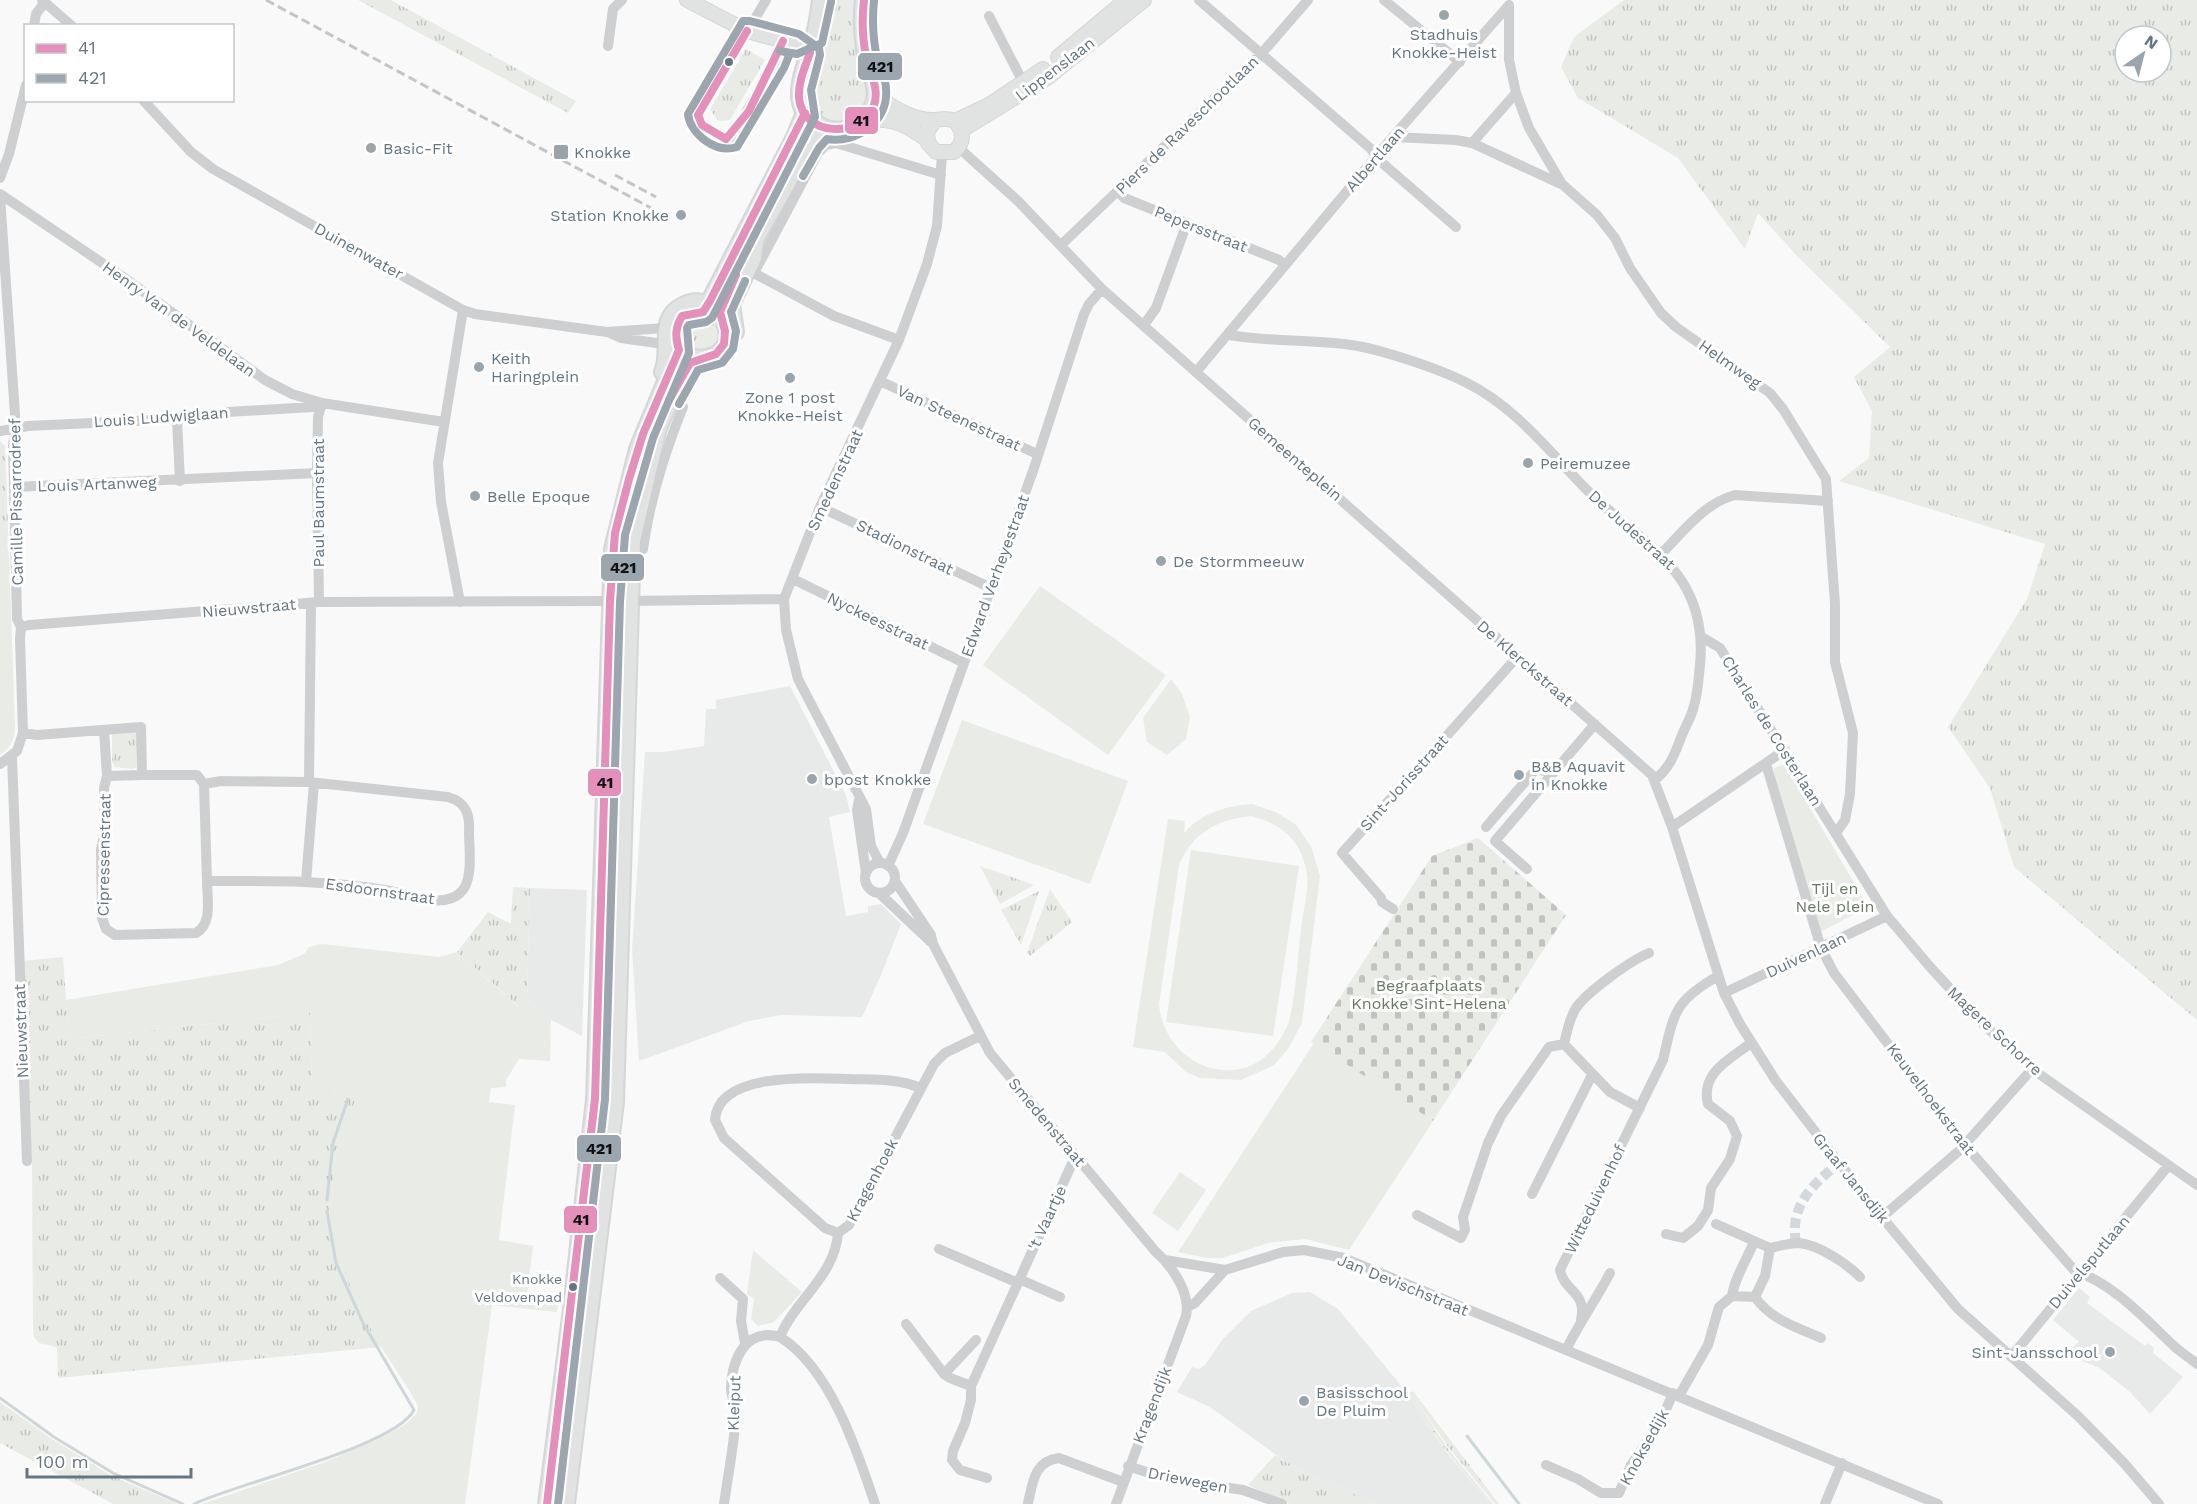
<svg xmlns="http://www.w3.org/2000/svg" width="2197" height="1504" viewBox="0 0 2197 1504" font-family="'Work Sans',sans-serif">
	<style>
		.built { fill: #e8e9e9 }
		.grass { fill: url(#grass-tufts); fill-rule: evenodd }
		.cemetery { fill: url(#cemetery-stones) }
		.park { fill: #e8ebe6; fill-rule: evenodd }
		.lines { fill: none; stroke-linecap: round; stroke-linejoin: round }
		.stream { stroke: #ced6d9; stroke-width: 3 }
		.street-tunnel { stroke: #d4d8dc; stroke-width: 10; stroke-dasharray: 10 5; stroke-linecap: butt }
		.secondary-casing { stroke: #d5d6d7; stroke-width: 16 }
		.primary-casing { stroke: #d5d6d7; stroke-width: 20 }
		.street { stroke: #cecfd0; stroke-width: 10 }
		.secondary { stroke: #e1e2e2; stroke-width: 14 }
		.primary { stroke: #e1e2e2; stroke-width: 16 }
		.rail { stroke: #c3c5c6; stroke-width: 3; stroke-dasharray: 9 4.5; stroke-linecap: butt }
		.bus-1-casing { stroke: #fff; stroke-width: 12 }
		.bus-2-casing { stroke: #fff; stroke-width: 12 }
		.bus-1 { stroke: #e590bb; stroke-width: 8 }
		.bus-2 { stroke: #9ba6ae; stroke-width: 8 }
		.poi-dot { fill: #99a4ac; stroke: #fff; stroke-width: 2 }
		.bus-dot { fill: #657683; stroke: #fff; stroke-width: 2 }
		.labels { text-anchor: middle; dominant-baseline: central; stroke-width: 6; stroke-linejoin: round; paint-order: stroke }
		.bus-label { font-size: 14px; fill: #657683; stroke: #fff; text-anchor: end }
		.poi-label { font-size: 16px; fill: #657683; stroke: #fff; text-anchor: start }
		.street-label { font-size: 16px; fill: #657683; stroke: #fff }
		.park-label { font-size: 16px; fill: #687a64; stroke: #fff }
		.line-badge { stroke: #fff; stroke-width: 2 }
		.pale-badge-label { font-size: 16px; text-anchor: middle; font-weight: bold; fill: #111 }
	</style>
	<defs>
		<pattern id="grass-tufts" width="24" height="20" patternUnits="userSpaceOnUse" patternTransform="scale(1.5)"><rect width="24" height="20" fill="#e8ebe6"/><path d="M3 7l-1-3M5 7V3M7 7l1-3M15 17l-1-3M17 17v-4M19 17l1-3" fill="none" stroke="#c0c3c0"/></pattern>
		<pattern id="cemetery-stones" width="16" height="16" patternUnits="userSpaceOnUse" patternTransform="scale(1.5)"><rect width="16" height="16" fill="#e8ebe6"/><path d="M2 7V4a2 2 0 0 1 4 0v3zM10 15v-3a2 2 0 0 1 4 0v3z" fill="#c0c3c0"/></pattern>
	</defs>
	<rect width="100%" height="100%" fill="#f9f9f9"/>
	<path class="built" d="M790,686l56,109 4,17 -21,5 17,99 22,-4v-6l13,-2 20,20 -20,51 -19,42 -81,-2 -32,6 -110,40 -7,-111 13,-198h19l40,-6 2,-37h10v-9z
		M530,888l57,2 -5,146 -31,-16 -24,-21z
		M2079,1288l11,9 -3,6 58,43 3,-3 6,5 -1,5 30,24 -33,37 -19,-21 -31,-25 -36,-14 15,-12 -26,-22z
		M1310,1292l28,17 70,85 36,55 46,55h-114l-90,-42 -76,-55 -33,-15 15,-25 7,2 6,-4 18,-26 28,-28 41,-18z"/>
	<path class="grass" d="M358,0h33l185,101 -8,12z
		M828,0h33l10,99 -19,23c-52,3 -46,-28 -37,-66 4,-19 9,-37 13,-56z
		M1624,0h573v1020l-183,-153 -24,-79 -42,-61 79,-128 18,-55 -206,-63 30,-23 3,-47 -18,-34 36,-30 -92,-90 -40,-44 -13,36 -67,-91 -100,-60 -17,-31 13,-30zM2125,36h36v36h-36z
		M746,49l19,11 -35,60 -12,1 -8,-12z
		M708,309l14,22 -7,19 -30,1 -5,-22z
		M0,441l5,5 3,81 -8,-1z
		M134,732l3,3 -1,32 -3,2 -18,-2 -3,-5v-27l2,-2z
		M980,866l54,19 -34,19z
		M513,887l17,1 -3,111 -8,8 -62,-55 31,-40 23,12z
		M1050,889l22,33 -42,34 -3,-3z
		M1039,891l-18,54 -20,-35z
		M63,957l6,82 241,-26 2,74 45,8 -22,65 -7,65 30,78 23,44 -323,31 -1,-31 -18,-4 -5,-6 -1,-8 -1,-163 -10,-205z
		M1413,1391l86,113h-4l-46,-56 -37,-54 36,55 45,55h-3l-46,-56 -36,-54z
		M0,1402l52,37 60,37 66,28h-65l-113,-61z
		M1275,1455l11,7 90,42h-86l-42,-19z"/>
	<path class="cemetery" d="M1478,838l88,77 -133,206 -122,-79 121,-186z"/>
	<path class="park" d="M0,526l8,1 7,200c-1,13 -3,20 -15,28z
		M1040,586l126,89 -58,80 -125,-90z
		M1171,679l11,15 8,23 -4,22 -19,16 -20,-13 -4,-24z
		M962,720l166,61 -38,103 -167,-60z
		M1784,764l81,137 -4,10 -41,21 -45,-150 -1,-14z
		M1252,804l26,9 18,12 15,21 9,30 -18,147 -14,26 -14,16 -33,15 -41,-2 -14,-6 -21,-20 -32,-5 35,-228 17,2 -1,12c18,-20 42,-27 68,-29zM1251,816c22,5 41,17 50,37 3,7 5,15 6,22 2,14 -3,32 -5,46 -4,31 -5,64 -12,96 -1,8 -7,17 -11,24 -38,56 -114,25 -120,-36l20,-140c13,-32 39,-46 72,-49z
		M1191,850l108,16 -26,170 -107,-14z
		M322,944l118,13 17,-5 61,55 9,-8 24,21 -1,41 -31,-2 -13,21v7l-15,1 -2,14 26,3 -16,135 34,6 -6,49 32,5 -2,12 -65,-7 -27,199h-263l123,-42 54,-23 27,-15 11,-11 1,-7 -6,-11 -34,-53 -20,-39 -17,-39 -13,-39 7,-65 8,-33 14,-31 -45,-9 -2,-74 -241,26 -3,-39 212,-35 26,-11 5,-7z
		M1314,1043l119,78 -84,129 -44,-11 -37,4 -45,15h-16l-29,-6z
		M1180,1172l26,18 -28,41 -26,-18z
		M753,1250l49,42 -28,30 -16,4 -7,-7 3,-20 -7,-5z"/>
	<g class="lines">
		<path class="stream" d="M327,1200l6,-57 15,-44
			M0,1398l54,39 59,36 70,31
			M1467,1436l52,68
			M194,1504c43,-21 201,-57 220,-94l-51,-87 -27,-60 -9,-52"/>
		<path class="street-tunnel" d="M1796,1243c-7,-37 17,-59 43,-80"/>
		<defs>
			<path id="secondary" d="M687,0l60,31 48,13 15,9
				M1058,57l68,-57
				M876,94c14,13 37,26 56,26 9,0 14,-3 23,1 10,11 9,22 -1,31h-18l-8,-9 -1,-11 8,-12
				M863,121c26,-5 42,3 63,18
				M955,121l34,-16 54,-36
				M962,130l85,-52 97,-78"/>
			<path id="primary" d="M821,0c-2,15 -4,31 -9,45 -8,28 -25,59 5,79 8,6 17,8 27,6 13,-3 25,-13 30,-26 6,-16 -5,-33 -8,-49 -3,-18 -4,-37 -2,-55
				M749,250l61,-108 13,-14
				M735,332l-4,-28 22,-46 2,-16
				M663,372c10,-23 -7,-53 20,-66 9,-5 17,-5 26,-1 9,3 14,11 17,20 15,50 -81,42 -44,-9l21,-4 7,-11 85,-164 10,-24
				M547,1504l25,-195 23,-210 18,-550 25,-100 41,-99
				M566,1504l49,-402 17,-561 26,-113 19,-44 17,-24"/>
		</defs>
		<use href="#secondary" class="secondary-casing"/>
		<use href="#primary" class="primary-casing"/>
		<path class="street" d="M42,0l30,26
			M766,0l-68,115 4,10 24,14 5,-1 44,-75 8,-22
			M1199,0l171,148 10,13 76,66
			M1384,0l76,62
			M1509,5v55l7,33 13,35 33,56 35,31 18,23 15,30 31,45 15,14 94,66 13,16 43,70 9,125v58l18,71 -3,61 -5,26 -9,13
			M989,16l37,72
			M34,26l2,-12 9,-12
			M608,46l5,-37 9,-9
			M143,100l48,52 22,17 250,141 12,4 132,18 58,-4
			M1394,137l62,3 16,3 89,41
			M1472,143l44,-50
			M959,148l59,53 84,88 550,486 20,52 52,166 16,31 36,57 92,119 90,109 120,107 46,47 35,41
			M0,178l9,-24 17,-69
			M1118,191l6,7 155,62 6,5
			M0,194l126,85 139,101 27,14 30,9 122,19
			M0,196l16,233 -3,15 4,175 4,8
			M1061,245l201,-192 46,-53
			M750,271l84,45 65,24
			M754,273l64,-120 8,-8 10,-2 105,32
			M1144,325l12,-17 31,-85
			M608,332l13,6 50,7
			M1229,335c40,7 81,4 122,10 29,4 89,24 116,38 47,23 82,68 118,105 57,57 124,82 115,177 -2,19 -3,39 -12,57 -12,23 -12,40 -33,58
			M1196,372l187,-224 126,-143
			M880,381l157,73
			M177,419l3,62
			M0,431l28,-5 149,-7 51,-7 85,-5 9,-4
			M15,487l302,-14
			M820,507l171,81
			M631,549h12c7,-50 21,-95 40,-142l-4,-9
			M1661,554c22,-22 43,-51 74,-59l93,6
			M793,579l171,84
			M628,601l156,-2
			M319,602l-2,-129 1,-56 4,-14
			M460,602l-19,-100 -3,-39 25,-153
			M1702,637l18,11 167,268 44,52 49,53 52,48 165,116
			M104,730l3,46 -3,12 1,43 -4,18 1,69 4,11 9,6 81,-2c17,-9 11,-35 11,-52
			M23,733l14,2 104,-8 1,48h55l7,9 3,97c59,0 119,-1 178,9 20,3 57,20 75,3 14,-12 9,-44 9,-61 1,-18 -3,-30 -21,-35l-139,-15 2,-179
			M12,757l15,404
			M0,764l17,-13 6,-18 -3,-94 1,-12 8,-2 290,-23 291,-1
			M1766,764l55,184 13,25 131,172 109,125c41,15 70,48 101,77 7,6 15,11 22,17
			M107,776l35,-1
			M204,784l17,-3 88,1
			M859,800l-2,10 9,63
			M1486,827l51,-59 14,6
			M1672,827l113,-77
			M880,863l-9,-17 -5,-37 -68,-130 -12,-49 -2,-31 36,-92 79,-167 28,-76 10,-38 5,-72
			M865 878a15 15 0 1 1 30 0a15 15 0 1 1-30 0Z
			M888,866l15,-33 130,-362 51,-157 5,-10 13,-15
			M1527,869l-32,-28 100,-117
			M306,881l8,-98
			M895,881l36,54 2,9 57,109 165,198c17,15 36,42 31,65l-70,188
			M879,893l52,49
			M1393,909l-11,-7 -1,-4 -39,-45 176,-197
			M1724,993l163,-77
			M1564,1044c3,-12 5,-25 12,-36 12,-17 54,-47 73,-55
			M1532,1194l60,-119
			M1417,1215l44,23 4,-8 -2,-13 25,-74 13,-27 48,-69 15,-3 46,48 30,16
			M1882,1217l78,-67 72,-81
			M1716,1224l54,24
			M838,1233l-13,-5 -101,-90 -9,-18c3,-49 99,-42 133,-41 24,1 49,-1 72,9
			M1666,1234l17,4 15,-12 10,-16 3,-22 19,-29 7,-23 -7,-15 -22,-17c-8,-31 22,-45 43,-61
			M1770,1248c9,-2 20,-5 29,-5 20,2 47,20 61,34
			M939,1249l79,34
			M1165,1260l60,10 58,-18 21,-2 40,8 594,246
			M720,1278l23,21 -2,22 4,22
			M1019,1279l41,18
			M1732,1296c2,-17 15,-37 22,-54
			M1755,1297c16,23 41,30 66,41
			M1755,1297l10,-21 5,-28
			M1188,1307l7,-4 30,-33
			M1581,1320c6,-29 -16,-27 -21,-50l103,-210c11,-47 11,-59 55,-84
			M906,1324l38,50 6,4 21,8
			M780,1337c50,31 77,113 95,167
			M1566,1350c13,-27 30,-50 44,-77
			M2011,1357l157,-191
			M944,1374l32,-34
			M1679,1396l29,-51 11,-38 13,-11 23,1
			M1546,1465l32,14 23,14h18l12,-28 30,-44 12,-28
			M1128,1466l40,13 75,11 39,14
			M987,1478l-27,-8 -8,-10 1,-9 12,-28 6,-23v-14l104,-229
			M1028,1503c5,-21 6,-42 31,-45l64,24
			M724,1504c4,-29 10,-59 12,-88 0,-10 -5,-19 -5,-28 1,-29 15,-61 49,-51 15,-37 55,-61 58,-104l11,-8 85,-161 11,-11 35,-17
			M1825,1504l17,-41"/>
		<use href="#secondary" class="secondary"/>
		<use href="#primary" class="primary"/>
		<path class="rail" d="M266,0l385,208
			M615,175l41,22"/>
		<defs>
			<path id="bus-1" d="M810,53c-5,14 -12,29 -11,45 4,39 61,41 75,7 6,-16 -5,-34 -8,-50 -4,-18 -4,-37 -2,-55
				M726,139l-24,-14 -4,-10 49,-84
				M726,139l23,-28 34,-70
				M669,400l21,-37 26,-9 8,-10 1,-13 -5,-19 16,-37
				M547,1504l48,-405 15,-498 5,-68 14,-54 14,-45 36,-84c-4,-13 -4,-22 3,-34l21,-4 7,-11 95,-188"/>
			<path id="bus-2" d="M780,51l17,3 25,-11 9,-41
				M803,176l16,-28 8,-9c30,5 62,-18 59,-50 0,-11 -6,-21 -9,-31 -4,-19 -5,-38 -3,-57
				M679,404l19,-34 24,-7 11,-14 3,-18 -5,-19 14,-31
				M558,1504l47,-405 15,-497 5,-67 28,-97 36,-85 -2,-25 2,-3 17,-3 6,-4 103,-201 -4,-27 9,-35 -1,-7 -20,-14 -49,-13h-7l-55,93c2,20 28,40 49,33l47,-79 6,-15"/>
		</defs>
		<use href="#bus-1" class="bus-1-casing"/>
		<use href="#bus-2" class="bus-2-casing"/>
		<use href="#bus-1" class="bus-1"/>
		<use href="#bus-2" class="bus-2"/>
	</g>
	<g class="poi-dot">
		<circle cx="1444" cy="15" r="6"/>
		<circle cx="371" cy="148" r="6"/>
		<rect x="553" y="144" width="16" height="16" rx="3"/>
		<circle cx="681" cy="215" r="6"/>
		<circle cx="479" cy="367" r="6"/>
		<circle cx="790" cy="378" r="6"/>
		<circle cx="1528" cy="463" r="6"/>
		<circle cx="475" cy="496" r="6"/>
		<circle cx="1161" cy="561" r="6"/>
		<circle cx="1519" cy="775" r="6"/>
		<circle cx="812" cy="779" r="6"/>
		<circle cx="2110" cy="1352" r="6"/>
		<circle cx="1304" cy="1401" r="6"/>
	</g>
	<g class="bus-dot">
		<circle cx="729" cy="62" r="5"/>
		<circle cx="573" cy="1287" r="5"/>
	</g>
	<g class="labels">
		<g class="bus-label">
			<text x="562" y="1279">Knokke<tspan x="562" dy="18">Veldovenpad</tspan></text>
		</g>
		<g class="poi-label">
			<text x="1444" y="34" text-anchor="middle">Stadhuis<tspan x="1444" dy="18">Knokke-Heist</tspan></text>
			<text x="383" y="148">Basic-Fit</text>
			<text x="574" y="152">Knokke</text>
			<text x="669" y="215" text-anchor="end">Station Knokke</text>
			<text x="491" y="358">Keith<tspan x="491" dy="18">Haringplein</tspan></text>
			<text x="790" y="397" text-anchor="middle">Zone 1 post<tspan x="790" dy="18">Knokke-Heist</tspan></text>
			<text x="1540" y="463">Peiremuzee</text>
			<text x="487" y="496">Belle Epoque</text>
			<text x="1173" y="561">De Stormmeeuw</text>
			<text x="1531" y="766">B&amp;B Aquavit<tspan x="1531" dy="18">in Knokke</tspan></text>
			<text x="824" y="779">bpost Knokke</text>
			<text x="2098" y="1352" text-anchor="end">Sint-Jansschool</text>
			<text x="1316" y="1392">Basisschool<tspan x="1316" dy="18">De Pluim</tspan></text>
		</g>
		<g class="street-label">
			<text transform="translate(1055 69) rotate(-37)">Lippenslaan</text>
			<text transform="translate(1187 125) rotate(-44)">Piers de Raveschootlaan</text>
			<text transform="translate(1375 159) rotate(-49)">Albertlaan</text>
			<text transform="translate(1201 229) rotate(22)">Pepersstraat</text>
			<text transform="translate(359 251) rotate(29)">Duinenwater</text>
			<text transform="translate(179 319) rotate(36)">Henry Van de Veldelaan</text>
			<text transform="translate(1730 364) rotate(35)">Helmweg</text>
			<text transform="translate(161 417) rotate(-4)">Louis Ludwiglaan</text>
			<text transform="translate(959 418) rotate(25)">Van Steenestraat</text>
			<text transform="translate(1295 459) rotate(41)">Gemeenteplein</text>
			<text transform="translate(835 480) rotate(-65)">Smedenstraat</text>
			<text transform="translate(97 484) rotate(-2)">Louis Artanweg</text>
			<text transform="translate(16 502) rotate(-91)">Camille Pissarrodreef</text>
			<text transform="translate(318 503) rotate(-90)">Paul Baumstraat</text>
			<text transform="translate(1632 530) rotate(42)">De Judestraat</text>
			<text transform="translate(905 547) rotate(26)">Stadionstraat</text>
			<text transform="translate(995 576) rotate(-70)">Edward Verheyestraat</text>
			<text transform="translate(249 608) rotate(-5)">Nieuwstraat</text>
			<text transform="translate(878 621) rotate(26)">Nyckeesstraat</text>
			<text transform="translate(1525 663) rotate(41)">De Klerckstraat</text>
			<text transform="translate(1772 731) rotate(58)">Charles de Costerlaan</text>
			<text transform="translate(1404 783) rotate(-48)">Sint-Jorisstraat</text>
			<text transform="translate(104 855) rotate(-89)">Cipressenstraat</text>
			<text transform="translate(380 891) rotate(8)">Esdoornstraat</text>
			<text transform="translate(1806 955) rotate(-25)">Duivenlaan</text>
			<text transform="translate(21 1031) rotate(-92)">Nieuwstraat</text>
			<text transform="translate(1995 1031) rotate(43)">Magere Schorre</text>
			<text transform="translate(1931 1099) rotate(53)">Keuvelhoekstraat</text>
			<text transform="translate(1047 1122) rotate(50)">Smedenstraat</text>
			<text transform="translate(1851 1178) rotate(51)">Graaf Jansdijk</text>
			<text transform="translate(872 1180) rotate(-62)">Kragenhoek</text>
			<text transform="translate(1595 1199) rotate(-64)">Witteduivenhof</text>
			<text transform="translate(1047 1218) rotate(-65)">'t Vaartje</text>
			<text transform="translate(2089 1262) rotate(-50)">Duivelsputlaan</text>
			<text transform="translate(1403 1285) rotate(22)">Jan Devischstraat</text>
			<text transform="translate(734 1403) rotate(-88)">Kleiput</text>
			<text transform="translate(1152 1405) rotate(-69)">Kragendijk</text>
			<text transform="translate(1644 1447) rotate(-61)">Knoksedijk</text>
			<text transform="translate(1188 1480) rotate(11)">Driewegen</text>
		</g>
		<g class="park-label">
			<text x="1835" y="888">Tijl en<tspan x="1835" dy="18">Nele plein</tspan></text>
			<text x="1429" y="985">Begraafplaats<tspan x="1429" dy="18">Knokke Sint-Helena</tspan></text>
		</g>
	</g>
	<g class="line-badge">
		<rect x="857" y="52" width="46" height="29" rx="6" fill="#9ba6ae"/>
		<rect x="844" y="106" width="35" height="29" rx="6" fill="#e590bb"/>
		<rect x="600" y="553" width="45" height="29" rx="6" fill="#9ba6ae"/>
		<rect x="587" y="768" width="35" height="29" rx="6" fill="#e590bb"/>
		<rect x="576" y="1134" width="46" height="29" rx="6" fill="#9ba6ae"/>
		<rect x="563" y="1205" width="35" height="29" rx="6" fill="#e590bb"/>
	</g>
	<g class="pale-badge-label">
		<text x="880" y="72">421</text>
		<text x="861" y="126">41</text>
		<text x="623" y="573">421</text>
		<text x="605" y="788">41</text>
		<text x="599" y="1154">421</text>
		<text x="581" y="1225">41</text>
	</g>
	<rect x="24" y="24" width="210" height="78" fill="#ffffff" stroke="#c1c8cd" stroke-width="1.5"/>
	<rect x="36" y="44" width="30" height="9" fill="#e590bb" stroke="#c1c8cd" stroke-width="1.5"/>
	<text x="78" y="54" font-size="18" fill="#657683">41</text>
	<rect x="36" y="74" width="30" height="9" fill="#9ba6ae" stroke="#c1c8cd" stroke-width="1.5"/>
	<text x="78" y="84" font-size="18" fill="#657683">421</text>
	<g transform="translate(2143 54) rotate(35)"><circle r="28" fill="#ffffff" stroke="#c1c8cd" stroke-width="1.5"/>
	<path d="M0-4.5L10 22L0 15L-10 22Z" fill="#99a4ac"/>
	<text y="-9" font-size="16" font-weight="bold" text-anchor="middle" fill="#657683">N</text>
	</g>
	<path d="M27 1468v9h164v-9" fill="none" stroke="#657683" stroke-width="3"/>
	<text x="36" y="1468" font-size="18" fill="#657683" stroke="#ffffff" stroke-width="4.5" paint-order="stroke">100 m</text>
</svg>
